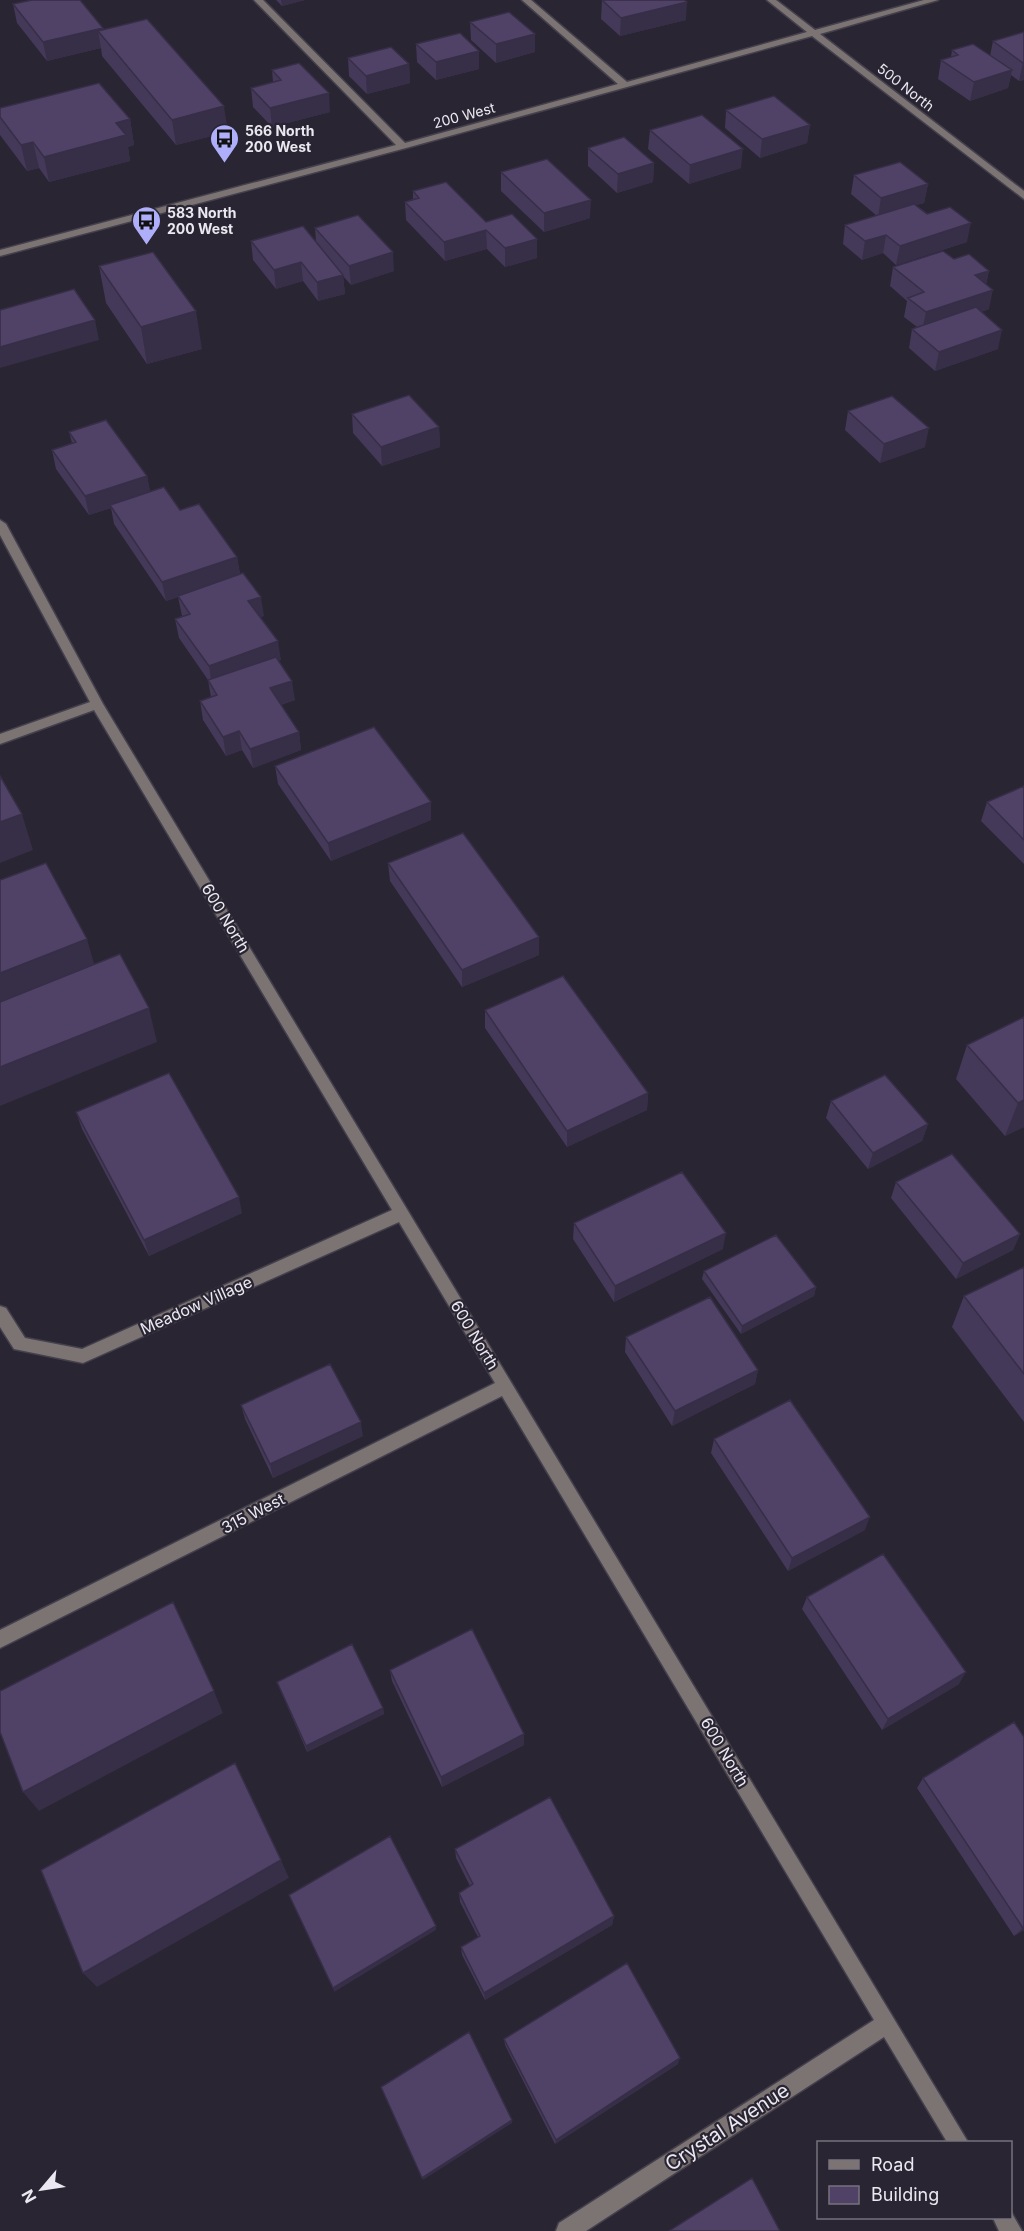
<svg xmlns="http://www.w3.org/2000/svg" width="1024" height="2231" viewBox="0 0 1024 2231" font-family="Inter,sans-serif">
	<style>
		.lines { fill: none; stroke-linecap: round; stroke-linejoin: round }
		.minor-casing { stroke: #44404d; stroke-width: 3 }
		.minor { fill: #7c7373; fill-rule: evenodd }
		.wall { fill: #443958 }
		.shaded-wall { fill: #372e47 }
		.building { fill: #4f4266; stroke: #372e47; stroke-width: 1.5 }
		.labels { text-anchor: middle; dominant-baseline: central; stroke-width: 4.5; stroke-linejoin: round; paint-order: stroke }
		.far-street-label { font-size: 14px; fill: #ebe8f1; stroke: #292532 }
		.far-poi-label { font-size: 14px; font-weight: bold; fill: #ebe8f1; stroke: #292532; text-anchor: start }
		.street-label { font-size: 16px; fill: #ebe8f1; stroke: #292532 }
		.near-street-label { font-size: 20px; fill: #ebe8f1; stroke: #292532 }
	</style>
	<rect width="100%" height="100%" fill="#292532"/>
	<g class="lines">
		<defs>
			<path id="minor" d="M254,0h9l142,143 213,-59 -96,-84h9l96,82 180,-50 -40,-32h9l39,30 109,-30h14l-118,34 204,157v8l-212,-163 -406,112 -406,108v-6l396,-105z
				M0,520l6,4 97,180 865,1438h-21l-63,-105 -298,194h-30l3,-8 315,-203 -372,-624 -502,252v-18l495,-247 -96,-161 -316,141 -69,-14 -14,-22v-21l6,2 19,30 57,11 310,-139 -298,-500 -94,34v-10l90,-32 -90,-167z
				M1010,2210l12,21h-23l-6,-13h17z"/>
		</defs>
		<use href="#minor" class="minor-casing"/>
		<use href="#minor" class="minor"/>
	</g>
	<path class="wall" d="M276,0h29l-23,6z
		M602,0l84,20 -66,16 -19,-17z
		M13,4l91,25 124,103 -52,13 -74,-89 -1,-8 -54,13 -30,-38z
		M470,22l65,12v18l-39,11 -25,-23z
		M1024,32v48l-5,1 -8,-6 -3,13 -38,13 -32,-22 3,-19 10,-3 1,-7 38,6 3,-15z
		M416,44l63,7v18l-43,11 -19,-18z
		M348,58l61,6 1,19 -43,11 -18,-18z
		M272,70l58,42 -58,15 -19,-20 -2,-19 22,-6z
		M0,108l130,11 4,26 -6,2 2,14 -81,21 -10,-14 -12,3 -27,-36z
		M726,110l84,15 -3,18 -47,15 -35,-30z
		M650,130l91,38 -52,16 -41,-35z
		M588,148l66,15 -1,19 -36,11 -29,-27z
		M501,172l89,46 -46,14 -43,-41z
		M854,175l74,9 -4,19 -8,2 51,37 -71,23 -13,-12 -21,7 -19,-16 2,-19 32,-9 -26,-22z
		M413,191l73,31 51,17v19l-32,9 -18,-18 -42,12 -39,-41 -1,-18 8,-3z
		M315,228l79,43 -43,14 -8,-9 2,18 -27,7 -15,-20 -27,8 -23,-29 -2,-19 65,1z
		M954,259l35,12 -3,13 3,25 -8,3 17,37 -63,22 -26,-23 3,-19 5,-2 -13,-10 3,-16 -17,-15 3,-19z
		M99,266l103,83 -55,15 -41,-61z
		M848,411l77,36 -45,16 -35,-33z
		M352,414l87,13 1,20 -58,19 -29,-33z
		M69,432l78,44 3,16 30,18 57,47 3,17 24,42 -4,1 21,43h-3l17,40 -14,5 18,27 2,18 -48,18 -11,-18 -16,6 -23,-36 -3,-19 11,-4 -3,-17 -29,-42 -4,-19 7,-3 -4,-19 -12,4 -52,-77 -3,-16 -22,7 -33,-46 -4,-19 20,-7z
		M275,766l156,54 -100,41 -53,-77z
		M1024,786v78l-43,-43 6,-19z
		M388,863l151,74v18l-77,32 -72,-106z
		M485,1010l163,83 -1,17 -80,37 -82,-119z
		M1024,1017v110l-19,9 -49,-57 11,-34z
		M831,1101l97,23 -6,17 -54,28 -42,-51z
		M76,1112l166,101 -93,43 -67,-127z
		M896,1182l124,52 -7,16 -57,29 -65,-81z
		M574,1223l149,26 -109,53 -41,-63z
		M1024,1267v155l-72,-95 12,-31z
		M704,1271l112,16 -2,9 -73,38 -39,-55z
		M626,1337l132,33 -3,14 -83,42 -47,-74z
		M241,1405l122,31 -90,42 -28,-59z
		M714,1439l151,91 -77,41 -77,-118z
		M807,1597l152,87 -77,46 -80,-121z
		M390,1670l134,75 -82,42 -50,-106z
		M277,1682l106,26 1,6 -77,38z
		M1024,1737v193l-10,6 -97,-148 6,-10z
		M455,1849l159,67 -2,9 -127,75 -23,-45 -1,-8 17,-10 -18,-35 -1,-9 11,-7 -14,-28z
		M504,2039l174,25 -123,80 -50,-99z"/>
	<path class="shaded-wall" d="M281,0h24l-23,6z
		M687,2l-1,18 -66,16 1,-18z
		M103,28l2,12 -7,-9 3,17 -54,13 -4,-19z
		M535,34v18l-39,11v-19z
		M479,51v18l-43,11v-18z
		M1024,62v18l-5,1 4,-18z
		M409,64l1,19 -43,11 -1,-18z
		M1012,70l-4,18 -38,13 4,-19z
		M329,93l1,19 -58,15 -2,-19z
		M224,106l4,26 -52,13 -4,-25z
		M130,119l4,26 -6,2 2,14 -81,21 -5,-25 72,-34z
		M810,125l-3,18 -47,15 2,-19z
		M33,142l6,26 -12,3 -6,-26z
		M743,149l-2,19 -52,16 1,-19z
		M654,163l-1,19 -36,11 1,-19z
		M928,184l-4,19 -46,14 3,-19z
		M591,200l-1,18 -46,14v-19z
		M971,223l-4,19 -71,23 4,-19z
		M486,230l1,19 -42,12 -1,-19z
		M886,235l-3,18 -21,7 3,-19z
		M537,239v19l-32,9v-19z
		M393,252l1,19 -43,14 -2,-19z
		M301,262l2,19 -27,8 -2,-19z
		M989,271l-4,19 -10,-15z
		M343,275l2,19 -27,7 -1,-19z
		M993,290l-4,19 -67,22 4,-19z
		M196,311l6,38 -55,15 -6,-37z
		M95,320l4,20 -99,28v-21z
		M1002,330l-4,19 -63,22 4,-19z
		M439,427l1,20 -58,19 -1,-19z
		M929,428l-4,19 -45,16 4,-19z
		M147,476l4,19 -41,10 1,3 -22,7 -4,-19z
		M237,557l3,19 -74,25 -4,-19z
		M261,597l3,19 -13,4 -3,-19z
		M278,641l3,19 -69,25 -3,-19z
		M292,681l3,19 -22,7 -3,-19z
		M239,731l3,19 -16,6 -3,-19z
		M299,732l2,18 -48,18 -3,-19z
		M431,802v18l-100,41 -3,-18z
		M22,814l11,36 -33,13v-41z
		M539,937v18l-77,32v-17z
		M87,939l10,35 -97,38v-39z
		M149,1008l8,34 -157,64v-39z
		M648,1093l-1,17 -80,37v-16z
		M1024,1100v27l-19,9 13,-33z
		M928,1124l-6,17 -54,28 5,-16z
		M239,1197l3,16 -93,43 -5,-16z
		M726,1233l-3,16 -109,53 1,-16z
		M1020,1234l-7,16 -57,29 7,-16z
		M816,1287l-2,9 -73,38 1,-8z
		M758,1370l-3,14 -83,42 3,-15z
		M361,1422l2,14 -90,42 -3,-14z
		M870,1517l-5,13 -77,41 4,-13z
		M966,1672l-7,12 -77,46 6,-11z
		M214,1691l9,22 -184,98 -16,-19z
		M383,1708l1,6 -77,38 -1,-6z
		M524,1734v11l-82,42 -1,-10z
		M281,1860l8,18 -192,109 -14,-14z
		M614,1916l-2,9 -127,75 -1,-7z
		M436,1926v4l-102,62 -1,-4z
		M1024,1927v3l-10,6z
		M680,2058l-2,6 -123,80 1,-4z
		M512,2120v3l-89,57 -1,-2z"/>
	<path class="building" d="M32,0h48l23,28 -60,14 -30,-38z
		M602,0h82l3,2 -66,16z
		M509,12l26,22 -39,10 -26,-22z
		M147,19l77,87 -52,14 -74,-89z
		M1024,32v30l-1,1 -30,-22z
		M460,33l19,18 -43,11 -20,-18z
		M973,44l39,26 -38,12 -33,-22 17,-5 -6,-5z
		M391,47l18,17 -43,12 -18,-18z
		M299,63l30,30 -59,15 -19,-20 30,-8 -9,-10z
		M99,83l31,36 -14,4 10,12 -82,22 -11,-15 -12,3 -21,-28v-9z
		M774,96l36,29 -48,14 -36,-29z
		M702,115l41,34 -53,16 -40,-35z
		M624,137l30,26 -36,11 -30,-26z
		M547,159l44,41 -47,13 -43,-41z
		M900,162l28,22 -47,14 -27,-23z
		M446,182l40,40 26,-8 25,25 -32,9 -19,-18 -42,12 -39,-40 14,-4 -6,-7z
		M914,204l13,10 23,-7 21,16 -71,23 -14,-11 -21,6 -20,-16z
		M358,215l35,37 -44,14 -34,-38z
		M303,226l40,49 -26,7 -16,-20 -27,8 -23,-29z
		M943,251l11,8 15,-5 20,17 -14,4 18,15 -67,22 -18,-14 16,-6 -31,-25z
		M153,252l43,59 -55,16 -42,-61z
		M74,289l21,31 -95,27v-37z
		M976,307l26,23 -63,22 -27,-23z
		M409,395l30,32 -58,20 -29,-33z
		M892,396l37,32 -45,16 -36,-33z
		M106,420l41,56 -62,20 -33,-46 24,-8 -7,-10z
		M164,487l16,23 19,-6 38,53 -75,25 -52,-77z
		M243,573l18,24 -13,4 30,40 -69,25 -34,-47 15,-5 -12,-18z
		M276,657l16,24 -22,7 29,44 -49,17 -11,-18 -16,6 -23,-36 17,-6 -9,-15z
		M374,727l57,75 -103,41 -53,-77z
		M0,776l22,38 -22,8z
		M1024,786v54l-37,-38z
		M463,833l76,104 -77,33 -74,-107z
		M46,863l41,76 -87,34v-93z
		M120,954l29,54 -149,59v-65z
		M563,976l85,117 -81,38 -82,-121z
		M1024,1017v83l-6,3 -51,-58z
		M169,1073l70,124 -95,43 -68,-128z
		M885,1075l43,49 -55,29 -42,-52z
		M952,1154l68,80 -57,29 -67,-81z
		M682,1172l44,61 -111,53 -41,-63z
		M776,1235l40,52 -74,39 -38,-55z
		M1024,1267v107l-60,-78z
		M710,1297l48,73 -83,41 -49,-74z
		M330,1364l31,58 -91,42 -29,-59z
		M790,1400l80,117 -78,41 -78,-119z
		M883,1554l83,118 -78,47 -81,-122z
		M173,1602l41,89 -191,101 -23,-60v-41z
		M472,1629l52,105 -83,43 -51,-107z
		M352,1644l31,64 -77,38 -29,-64z
		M1014,1722l10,15v190l-1,1 -100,-150z
		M235,1763l46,97 -198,113 -42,-103z
		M550,1797l64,119 -130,77 -23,-46 19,-11 -21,-43 14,-9 -18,-35z
		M390,1836l46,90 -103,62 -44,-93z
		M627,1963l53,95 -124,82 -52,-101z
		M469,2032l43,88 -90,58 -41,-91z
		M752,2178l28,53h-111z"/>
	<defs>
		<symbol id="bus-pin" viewBox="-11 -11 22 30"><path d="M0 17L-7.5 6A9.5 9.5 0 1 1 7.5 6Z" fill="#aeaefb" stroke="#292532"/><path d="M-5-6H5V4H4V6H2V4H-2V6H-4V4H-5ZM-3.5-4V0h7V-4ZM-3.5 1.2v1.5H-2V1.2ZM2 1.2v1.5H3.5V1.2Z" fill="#111"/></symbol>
	</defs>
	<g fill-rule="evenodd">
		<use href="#bus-pin" x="208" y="122" width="33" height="45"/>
		<use href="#bus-pin" x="130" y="204" width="33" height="45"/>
	</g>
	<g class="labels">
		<g class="far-street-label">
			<text transform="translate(906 87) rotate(38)">500 North</text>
			<text transform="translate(464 115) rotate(-15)">200 West</text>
		</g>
		<g class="far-poi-label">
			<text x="245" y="130">566 North<tspan x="245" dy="16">200 West</tspan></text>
			<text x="167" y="212">583 North<tspan x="167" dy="16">200 West</tspan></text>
		</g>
		<g class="street-label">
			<text transform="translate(226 918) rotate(59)">600 North</text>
			<text transform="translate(196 1305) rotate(-24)">Meadow Village</text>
			<text transform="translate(475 1335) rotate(59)">600 North</text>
			<text transform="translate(253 1513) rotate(-27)">315 West</text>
			<text transform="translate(725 1752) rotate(59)">600 North</text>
		</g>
		<g class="near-street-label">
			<text transform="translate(727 2127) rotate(-33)">Crystal Avenue</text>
		</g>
	</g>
	<rect x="817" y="2141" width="195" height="78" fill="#292532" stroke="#77737e" stroke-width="1.5"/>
	<rect x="829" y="2160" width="30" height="9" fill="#7c7373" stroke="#77737e" stroke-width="1.5"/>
	<text x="871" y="2171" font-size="18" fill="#ebe8f1">Road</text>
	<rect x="829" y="2186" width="30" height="18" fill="#4f4266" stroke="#77737e" stroke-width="1.5"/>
	<text x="871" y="2201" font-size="18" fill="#ebe8f1">Building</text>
	<g transform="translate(42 2189) rotate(241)" stroke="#292532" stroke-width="4.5" paint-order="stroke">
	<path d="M0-4.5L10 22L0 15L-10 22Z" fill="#ebe8f1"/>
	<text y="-9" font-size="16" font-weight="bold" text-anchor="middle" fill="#ebe8f1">N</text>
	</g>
</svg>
